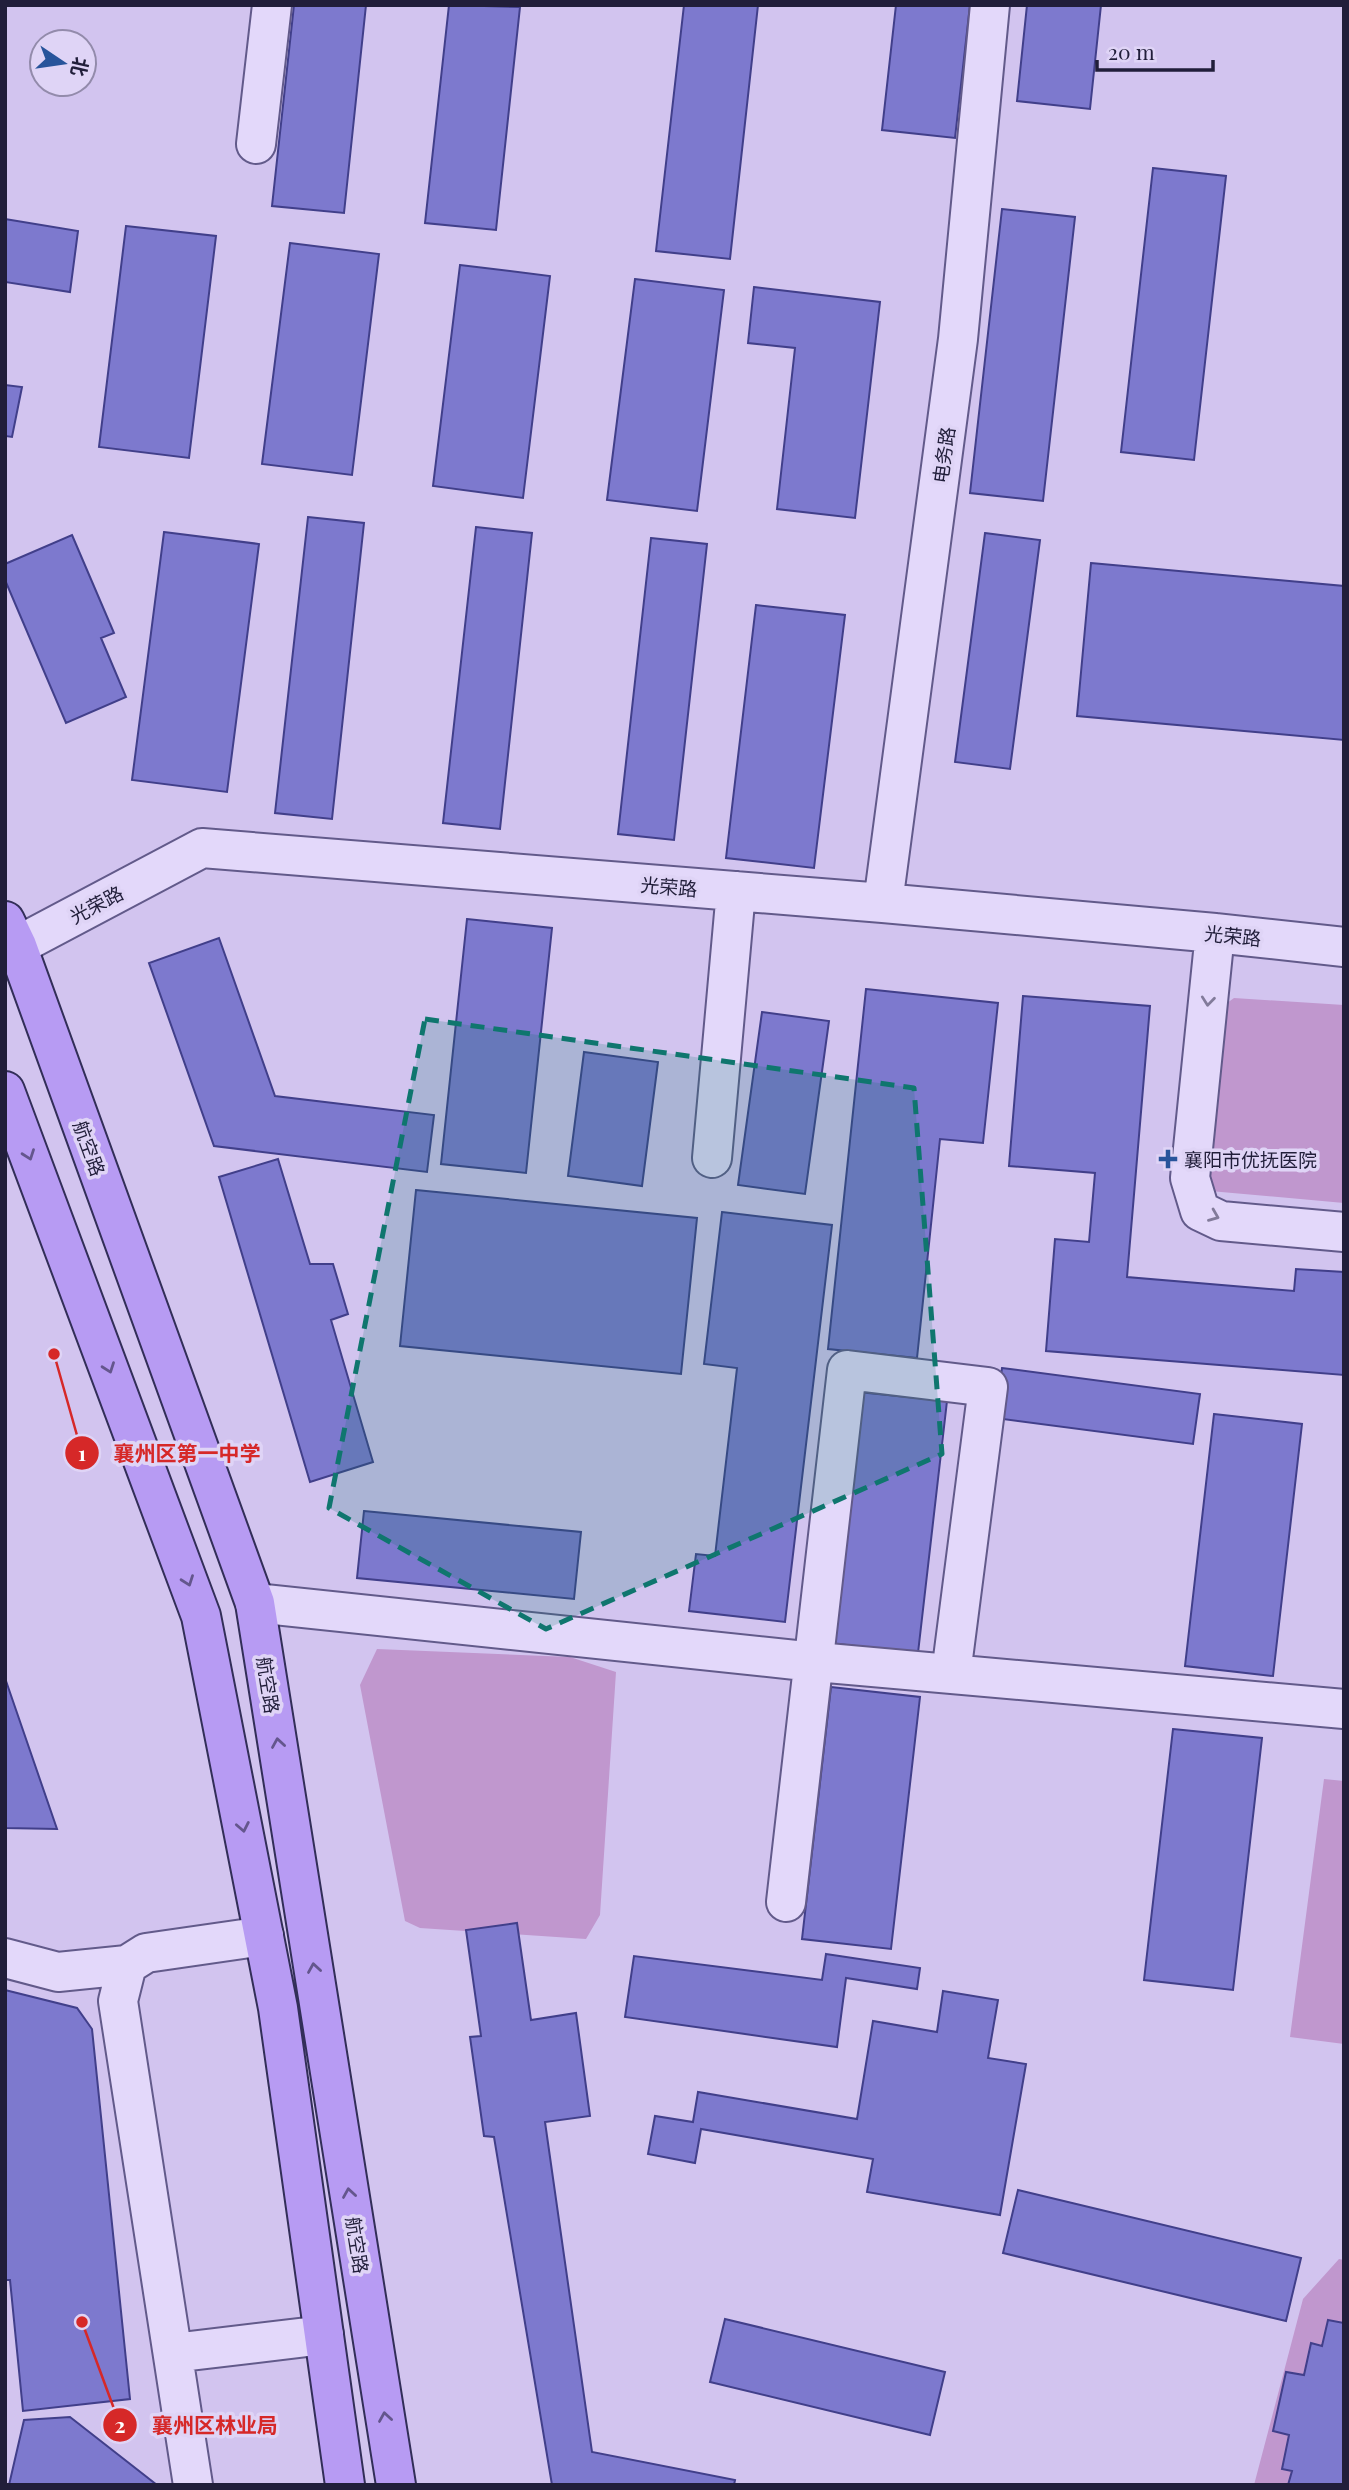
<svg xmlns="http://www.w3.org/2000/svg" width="1349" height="2490" viewBox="0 0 1349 2490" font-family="'Playfair Display','Noto Sans SC',serif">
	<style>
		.green { fill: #c097ce }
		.building { fill: #7d79ce; stroke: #413f8a; stroke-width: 2 }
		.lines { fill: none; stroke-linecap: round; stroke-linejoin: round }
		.minor-casing { stroke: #625a8a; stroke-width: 42 }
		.major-casing { stroke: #322e58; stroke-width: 42 }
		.minor { stroke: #e3d8fa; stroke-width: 38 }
		.major { stroke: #b79bf3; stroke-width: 38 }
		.oneway { stroke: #827b9a }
		.oneway2 { stroke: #64568d }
		.marked { fill: #0f766e; fill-opacity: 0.2; stroke: #0f766e; stroke-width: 5; stroke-dasharray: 14 9; stroke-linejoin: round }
		.poi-dot { fill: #28549b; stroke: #dfd4f6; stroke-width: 2.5 }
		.labels { text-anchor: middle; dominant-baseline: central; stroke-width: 7; stroke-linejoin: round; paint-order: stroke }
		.street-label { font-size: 19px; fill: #211e3a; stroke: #dfd4f6 }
		.poi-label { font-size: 19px; fill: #211e3a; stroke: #dfd4f6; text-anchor: start }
		.leader { fill: none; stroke: #d62828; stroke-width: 2.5 }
		.callout-dot { fill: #d62828; stroke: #dfd4f6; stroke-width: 2.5 }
		.mark-label { font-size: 21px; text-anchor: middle; font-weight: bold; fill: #fff }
		.callout-label { font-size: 21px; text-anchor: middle; font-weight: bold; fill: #d62828; stroke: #dfd4f6; stroke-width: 7; stroke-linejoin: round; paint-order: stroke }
	</style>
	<rect width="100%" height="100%" fill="#d2c4ef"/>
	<path class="green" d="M1234,998l110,7v198l-134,-12 -6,-10 19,-175z
		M377,1649l193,8 46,15 -16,243 -14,24 -166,-11 -15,-7 -45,-236z
		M1324,1779l20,2v263l-54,-7z
		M1339,2259l5,1v225h-90l49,-186z"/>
	<path class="building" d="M294,5h72l-22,208 -72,-7z
		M449,5l71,2 -24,223 -71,-7z
		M684,5h74l-28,254 -74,-8z
		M896,5h74l-15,133 -73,-8z
		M1027,5h74l-11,104 -73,-8z
		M1153,168l73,8 -32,284 -73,-8z
		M1002,209l73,8 -32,284 -73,-8z
		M5,219l73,12 -8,61 -65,-10z
		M126,226l90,10 -27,222 -90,-11z
		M290,243l89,11 -27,221 -90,-11z
		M460,265l90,11 -27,222 -90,-12z
		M635,279l89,11 -27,221 -90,-11z
		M754,287l126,15 -25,216 -78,-9 18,-161 -47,-5z
		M5,385l17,2 -10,50 -7,-1z
		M308,517l56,6 -32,296 -57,-6z
		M476,527l56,6 -32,296 -57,-6z
		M164,532l95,12 -32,248 -95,-12z
		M985,533l55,7 -30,229 -55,-7z
		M72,535l42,98 -13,5 25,59 -60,26 -61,-143v-16z
		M651,538l56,6 -33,296 -56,-6z
		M1091,563l253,23v154l-267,-24z
		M756,605l89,10 -31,253 -88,-10z
		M467,919l85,9 -26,245 -85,-9z
		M219,938l56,158 159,19 -7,57 -213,-26 -65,-183z
		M866,989l132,14 -15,140 -43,-4 -23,219 -89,-9z
		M1023,996l127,10 -23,271 167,14 2,-22 48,3v103l-298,-24 9,-112 34,3 6,-69 -86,-7z
		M762,1012l67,9 -24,173 -67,-9z
		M584,1052l74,10 -16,124 -74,-10z
		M278,1159l32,105h23l15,50 -17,6 42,142 -63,20 -91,-305z
		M416,1190l281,28 -16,156 -281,-28z
		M722,1212l110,13 -47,397 -96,-11 7,-57 19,2 22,-188 -33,-4z
		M1002,1368l198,26 -7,50 -198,-26z
		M858,1392l89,9 -29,252 -89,-10z
		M1214,1414l88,10 -29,252 -88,-10z
		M364,1511l217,21 -7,67 -217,-21z
		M5,1678l52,151 -52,-1z
		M831,1687l89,10 -29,252 -89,-10z
		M1173,1729l89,9 -29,252 -89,-10z
		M517,1923l14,97 45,-7 14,103 -45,6 47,330 143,28 -1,5h-182l-58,-348 -10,-1 -14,-99 11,-1 -15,-106z
		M826,1954l94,14 -3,21 -71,-11 -9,69 -212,-30 9,-61 188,24z
		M5,1990l72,18 15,21 38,370 -107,12 -13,-131h-5z
		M943,1991l55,9 -10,58 38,6 -26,151 -133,-23 6,-33 -172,-30 -6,34 -47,-9 7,-38 38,6 5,-30 159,27 16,-98 64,11z
		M1018,2190l283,68 -15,63 -283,-68z
		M725,2319l220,53 -15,63 -220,-53z
		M1328,2320l16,3v162h-56l4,-14 -10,-2 7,-34 -16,-4 13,-59 18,3 7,-32 11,3z
		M70,2417l87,68h-148l15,-65z"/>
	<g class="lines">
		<defs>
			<path id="minor" d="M256,144l16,-139
				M883,903l75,-564 32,-334
				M1215,933l-25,245 10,33 21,10 123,11
				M17,946l185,-98 681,55 332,30 129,14
				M712,1158l24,-267
				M255,1603l550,58 539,48
				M786,1902l61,-532 141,17 -37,287
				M5,1958l53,14 69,-7
				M173,2353l151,-18
				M193,2485l-75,-484 9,-36 19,-12 118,-17"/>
			<path id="major" d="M5,921l12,25 238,657 141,882
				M5,1091l196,525 77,392 67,477"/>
		</defs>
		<use href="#minor" class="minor-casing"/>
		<use href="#major" class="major-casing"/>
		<use href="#minor" class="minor"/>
		<use href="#major" class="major"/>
	</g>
	<defs><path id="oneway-chevron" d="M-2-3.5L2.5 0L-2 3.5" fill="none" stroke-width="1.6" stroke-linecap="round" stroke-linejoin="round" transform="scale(1.75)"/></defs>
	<g class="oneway">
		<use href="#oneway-chevron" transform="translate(1208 1001) rotate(96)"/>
		<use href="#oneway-chevron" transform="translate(1214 1216) rotate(22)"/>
	</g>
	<g class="oneway2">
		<use href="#oneway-chevron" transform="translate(29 1155) rotate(70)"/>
		<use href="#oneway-chevron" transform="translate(109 1368) rotate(70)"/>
		<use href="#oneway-chevron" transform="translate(188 1581) rotate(70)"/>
		<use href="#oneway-chevron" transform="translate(278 1743) rotate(-99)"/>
		<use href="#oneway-chevron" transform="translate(243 1827) rotate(79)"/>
		<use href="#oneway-chevron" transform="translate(314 1968) rotate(-99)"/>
		<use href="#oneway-chevron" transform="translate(349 2193) rotate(-99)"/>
		<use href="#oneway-chevron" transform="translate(385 2417) rotate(-99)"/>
	</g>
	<path class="marked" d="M425,1019l489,69 28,366 -396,175 -217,-121z"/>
	<path class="poi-dot" d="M1164.5 1148.5h7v7h7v7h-7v7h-7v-7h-7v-7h7z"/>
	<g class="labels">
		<g class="street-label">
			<text transform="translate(943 455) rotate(-82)">电务路</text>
			<text transform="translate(669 886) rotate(5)">光荣路</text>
			<text transform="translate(96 904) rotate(-28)">光荣路</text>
			<text transform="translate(1233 935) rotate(6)">光荣路</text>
			<text transform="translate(90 1148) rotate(70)">航空路</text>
			<text transform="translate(269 1685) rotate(81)">航空路</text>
			<text transform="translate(358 2245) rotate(81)">航空路</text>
		</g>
		<g class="poi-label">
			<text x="1184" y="1159">襄阳市优抚医院</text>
		</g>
	</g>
	<path class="leader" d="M54 1354L82 1453M82 2322L120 2425"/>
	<g class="callout-dot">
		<circle cx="54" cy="1354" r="7"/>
		<circle cx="82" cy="2322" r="7"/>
		<circle cx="82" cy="1453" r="18"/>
		<circle cx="120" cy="2425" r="18"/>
	</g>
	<g class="mark-label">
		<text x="82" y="1461">1</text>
		<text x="120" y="2433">2</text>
	</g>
	<g class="callout-label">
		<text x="187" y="1461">襄州区第一中学</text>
		<text x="215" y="2433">襄州区林业局</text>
	</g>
	<rect width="1349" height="2490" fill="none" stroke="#211e3a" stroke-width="14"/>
	<g transform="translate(63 63) rotate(103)"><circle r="33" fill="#dfd4f6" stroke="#938bab" stroke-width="2"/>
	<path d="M0-5L12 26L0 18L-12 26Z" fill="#28549b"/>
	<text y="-10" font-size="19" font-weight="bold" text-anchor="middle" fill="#211e3a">北</text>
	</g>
	<path d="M1097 60v10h116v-10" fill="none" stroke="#211e3a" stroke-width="3.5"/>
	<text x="1108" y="60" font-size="21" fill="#211e3a" stroke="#dfd4f6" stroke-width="5" paint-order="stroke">20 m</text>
</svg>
